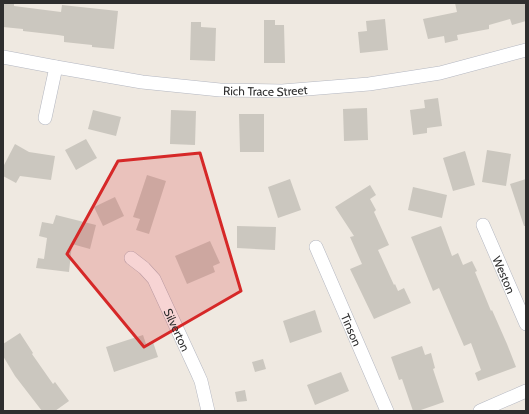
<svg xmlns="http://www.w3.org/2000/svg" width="529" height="414" viewBox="0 0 529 414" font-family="Cabin,sans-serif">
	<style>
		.building { fill: #cbc7bf }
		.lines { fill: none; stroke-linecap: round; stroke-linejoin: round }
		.street-casing { stroke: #b4b7c1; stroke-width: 14 }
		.street { stroke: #fff; stroke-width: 13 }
		.marked { fill: #d62828; fill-opacity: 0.2; stroke: #d62828; stroke-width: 3; stroke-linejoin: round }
		.labels { text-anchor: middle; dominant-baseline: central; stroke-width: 4; stroke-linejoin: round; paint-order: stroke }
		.street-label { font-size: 12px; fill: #2e2e2e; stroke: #fff }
	</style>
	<rect width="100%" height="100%" fill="#efe9e1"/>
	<path class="building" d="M3,3h11v3l47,6 1,-7 56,6 -4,38 -22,-2v-2l-28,-3v-6l-6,-1 -35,-4v-2l-20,-2z
		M455,3h71v18l-14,4 -2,-6 -21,6v4l-32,6 1,5 -13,3 -1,-7 -16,3 -5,-20 34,-7z
		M385,19l3,31 -28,3 -2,-21 9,-1 -1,-10z
		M264,20h11v5h9l1,38h-21z
		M191,22h10v5l15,1 -1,33 -25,-1z
		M438,98l4,28 -15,2v5l-14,2 -3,-25 15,-2 -1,-8z
		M367,108l1,32 -24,1 -1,-32z
		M93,110l28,7 -5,19 -28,-7z
		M171,110l25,1 -1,34 -25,-1z
		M239,114h25v38h-24z
		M86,139l11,19 -21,12 -11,-20z
		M15,144l14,8 26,4 -4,24 -31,-4 -4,7 -13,-7v-9z
		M487,150l24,4 -5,32 -24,-4z
		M465,151l10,34 -22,6 -10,-33z
		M147,175l19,6 -17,53 -13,-4 4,-11 -7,-2z
		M290,179l11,31 -23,8 -10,-31z
		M526,179v47h-2l-14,-42z
		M370,185l6,10 -6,4 6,11 -2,2 15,33 -11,5 16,35 1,-1 3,7 6,-3 7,15 -37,16 -24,-50 12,-5 -12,-27 4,-1 -19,-29z
		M413,187l34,8 -5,23 -34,-8z
		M115,197l9,19 -21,10 -9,-19z
		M56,215l40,10 -6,24 -18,-5 -3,28 -33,-4 2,-10 6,1 3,-21 -8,-2 3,-14 11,2z
		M237,226l39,1 -1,23 -38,-2z
		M441,226l11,30 6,-3 5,12 9,-4 5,10 -2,1 16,39 1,-1 15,34 9,23 -38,14 -3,-8 6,-3 -10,-27 -7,3 -25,-58 -6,3 -22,-54z
		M210,241l10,22 -7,3 2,6 -28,12 -12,-28z
		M315,310l7,22 -32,11 -7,-22z
		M20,333l13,20 -1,1 21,30 2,-2 14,19 -14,10h-13l-27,-35 -12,-20v-12z
		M143,335l3,9 7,-2 5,15 -44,15 -8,-25z
		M422,346l3,9 6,-2 4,15 -2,1 11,33 -26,9h-5l-11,-32 -3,1 -8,-23z
		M263,359l3,10 -11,3 -3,-10z
		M341,372l8,19 -34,14 -8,-20z
		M245,390l2,11 -10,1 -2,-10z"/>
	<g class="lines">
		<defs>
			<g id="street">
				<path id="s1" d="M3,57l53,10 86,15 78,8 62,1 87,-7 71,-11 86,-23"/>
				<path d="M45,118l11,-51"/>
				<path id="s2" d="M483,225l43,99"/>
				<path id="s3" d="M316,247l71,164"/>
				<path id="s4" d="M131,258l13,10 10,11 43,93 4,9 7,30"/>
				<path d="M480,411l46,-20"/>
			</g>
		</defs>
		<use href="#street" class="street-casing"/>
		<use href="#street" class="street"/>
	</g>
	<path class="marked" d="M200,153l41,138 -97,56 -77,-93 51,-93z"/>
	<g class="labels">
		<g class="street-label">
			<text stroke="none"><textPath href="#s1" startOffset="265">Rich Trace Street</textPath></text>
			<text stroke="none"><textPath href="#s2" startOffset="54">Weston</textPath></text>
			<text stroke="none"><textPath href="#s3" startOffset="90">Tinson</textPath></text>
			<text stroke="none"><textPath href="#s4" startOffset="87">Silverton</textPath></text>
		</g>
	</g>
	<rect width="529" height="414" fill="none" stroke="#2e2e2e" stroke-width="8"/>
</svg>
